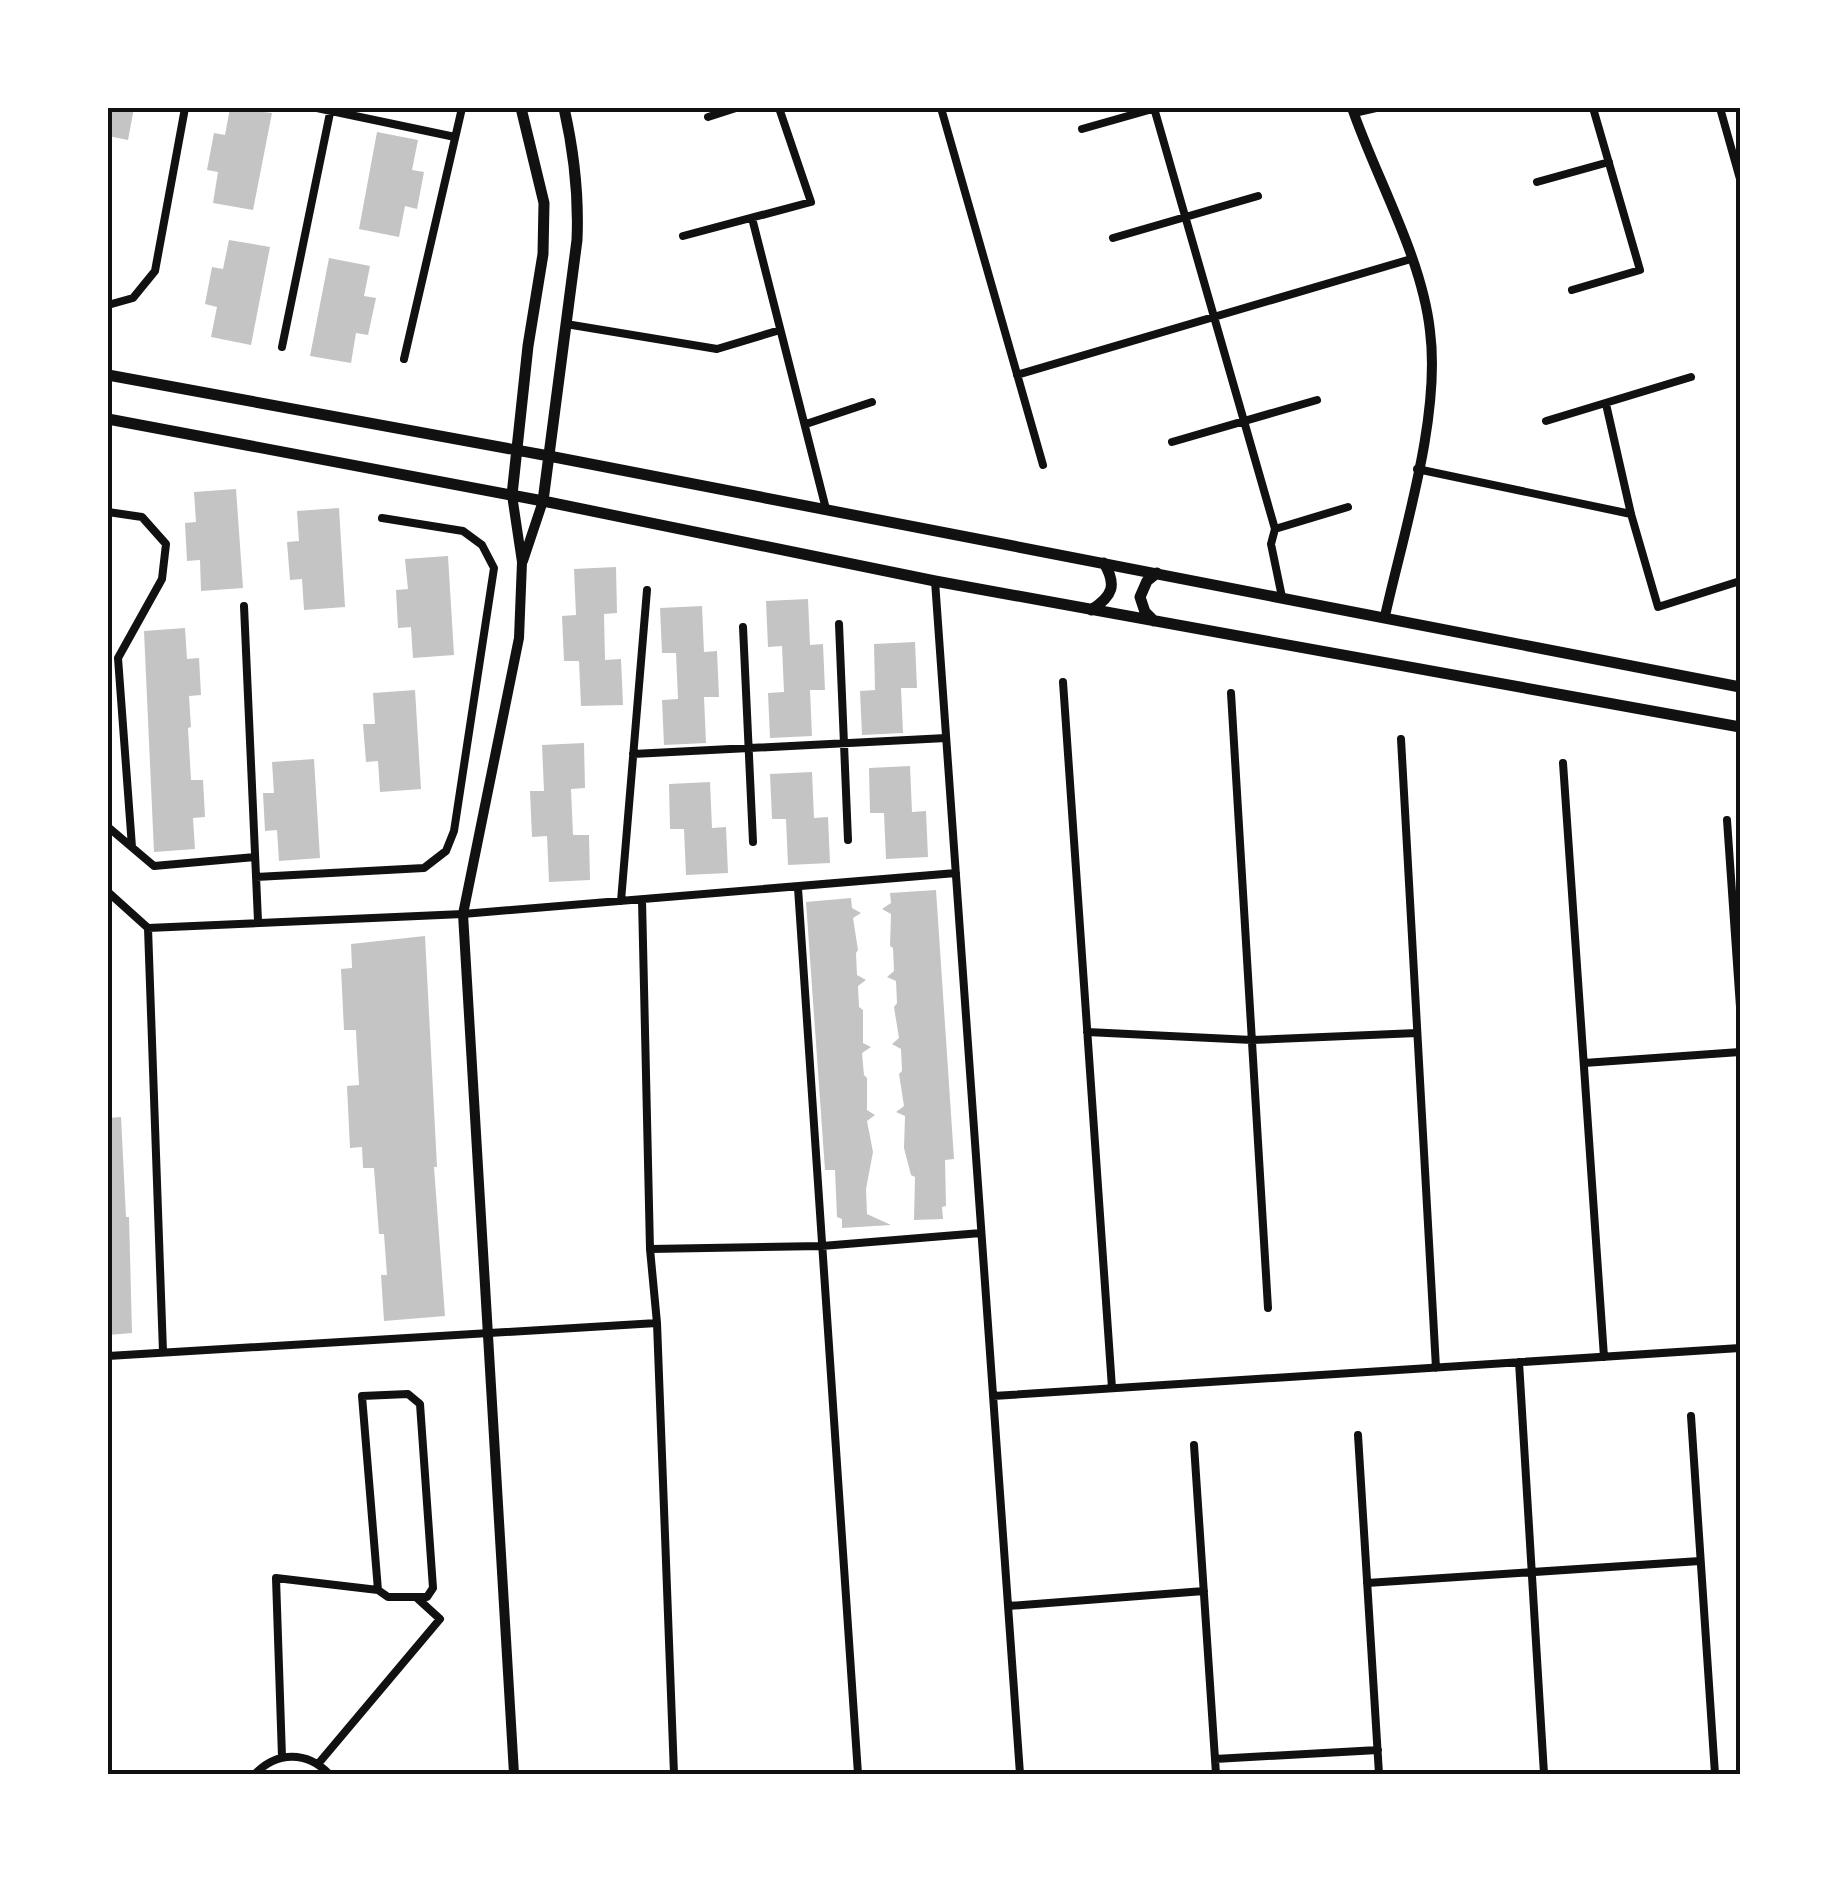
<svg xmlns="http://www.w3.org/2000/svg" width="1848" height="1882" viewBox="0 0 1848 1882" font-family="Barlow,sans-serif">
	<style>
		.building { fill: #c4c4c4 }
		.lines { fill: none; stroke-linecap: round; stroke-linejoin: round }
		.minor { stroke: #111; stroke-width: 8 }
		.tertiary { stroke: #111; stroke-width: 10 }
		.secondary { stroke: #111; stroke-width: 11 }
		.neatline { fill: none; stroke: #111; stroke-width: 4 }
	</style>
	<rect width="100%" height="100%" fill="#fff"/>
	<path class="building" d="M108,108h26l-6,32 -20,-4z
		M230,108l42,5 -19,97 -40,-7 5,-31 -11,-2 7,-37 11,2z
		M377,132l41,8 -6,30 12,2 -7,37 -12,-3 -6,31 -40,-8z
		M229,240l41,7 -19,98 -40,-8 6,-30 -12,-3 7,-37 11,2z
		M329,258l41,8 -6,30 12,2 -8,37 -12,-2 -5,30 -41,-7z
		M236,489l7,99 -42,3 -1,-31 -13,1 -2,-38 11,-1 -2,-30z
		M339,508l6,99 -41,3 -2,-31 -12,1 -3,-38 12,-1 -2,-30z
		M448,556l6,99 -41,3 -2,-31 -13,1 -2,-38 12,-1 -3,-30z
		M616,567l1,46 -13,1 1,46 16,-1 2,46 -42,1 -2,-45h-15l-2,-45 14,-1 -2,-46z
		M808,599l2,46 13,-1 2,46h-15l2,46 -42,2 -2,-45 16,-1 -2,-46 -14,1 -2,-46z
		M702,606l2,46 13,-1 2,46h-15l2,46 -42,2 -2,-45 16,-1 -2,-46h-14l-2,-45z
		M185,628l2,31 12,-1 2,37 -12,1 2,31 -3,1 3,52h12l2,37 -12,1 2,31 -41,3 -10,-221z
		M915,642l2,46h-16l2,45 -41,2 -2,-44 15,-1 -1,-46z
		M415,690l6,99 -41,3 -2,-31 -12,1 -3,-38h12l-2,-31z
		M584,743l1,45 -14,1 2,46h16l1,45 -41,2 -2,-46 -15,1 -2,-46h14l-2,-46z
		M314,759l6,99 -41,3 -2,-31 -12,1 -2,-38h11l-2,-31z
		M910,766l2,46 14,-1 2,46 -42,2 -2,-46h-14l-1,-45z
		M812,772l2,46 14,-1 2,46 -42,2 -2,-46h-14l-2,-45z
		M710,782l2,46 14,-1 2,46 -42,2 -2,-46h-14l-1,-45z
		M936,890l18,269 -9,1 1,46 -4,1 1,12 -29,1 1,-43 -4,-2 -7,-27 1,-32 -9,-4 8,-6 -5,-32 3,-3 -1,-22 -9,-5 7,-6 -5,-31 3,-4 -1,-22 -9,-4 7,-6 -1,-23 -3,-2 1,-32 -9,-5 9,-6 -1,-10z
		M851,898l1,10 9,5 -8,5 5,32 -2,3 1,22 9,5 -8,6 1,21 4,3v33l8,4 -9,6 2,22 3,3v32l8,5 -8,6 6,31 -7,37 1,25 24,11 -49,3v-9l-5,-2 -2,-47h-10l-19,-268z
		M425,936l12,231h-3l11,149 -61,5 -3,-46h6l-3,-41h-5l-5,-66h-11l-1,-21 -12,1 -3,-62 12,-1 -2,-34 -1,-21h-12l-3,-61 11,-1 -1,-24z
		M121,1117l5,100h3l3,116 -24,2v-217z"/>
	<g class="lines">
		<path class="minor" d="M317,108l138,29
			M941,108l102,357
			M1154,108l121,421 -4,15 11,53
			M1720,108l20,71
			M1354,113l22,-5
			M708,117l28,-9
			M1082,129l74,-21
			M1537,182l72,-20
			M752,218l74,291
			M683,236l128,-34 -32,-94
			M1113,238l145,-42
			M1572,290l68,-20 -47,-162
			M108,305l25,-7 22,-27 30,-163
			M566,324l151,25 63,-19
			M282,347l49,-239
			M404,359l58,-251
			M1017,375l394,-116
			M1606,404l25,110 27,93 82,-26
			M1546,421l145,-44
			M806,424l66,-22
			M1172,442l145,-42
			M1417,469l214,45
			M108,512l34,5 24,27 -4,35 -44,79 14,189
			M1275,529l73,-22
			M935,581l85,1193
			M244,606l14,315
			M839,624l9,216
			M743,627l10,215
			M1063,682l49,706
			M1231,693l37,615
			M1401,739l35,629
			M633,754l313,-16
			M1563,763l41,594
			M1727,820l13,187
			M108,827l46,39 101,-9
			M256,877l168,-9 22,-17 8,-20 40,-263 -12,-23 -19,-14 -81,-13
			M798,888l60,886
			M108,892l40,36 15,424
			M642,900l8,349 7,74 17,451
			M621,901l26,-311
			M148,928l315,-14 493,-41
			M1087,1032l165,8 165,-7
			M1584,1063l156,-11
			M650,1249l172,-3 159,-13
			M108,1356l549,-33
			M1519,1362l25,412
			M993,1396l747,-48
			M1691,1416l24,358
			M1358,1435l21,339
			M1194,1445l22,329
			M1367,1583l333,-22
			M1008,1606l196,-15
			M282,1757l-6,-179 102,12 10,7h39l6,-9 -13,-184 -12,-10 -46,2 16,194
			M1215,1759l163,-9
			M318,1764l122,-145 -23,-21
			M255,1774c22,-23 52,-23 74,0"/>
		<path class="tertiary" d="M1352,108c24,70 70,149 78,223 11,85 -26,200 -45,285
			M512,495l10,67 -3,76 -56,276 51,860
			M523,561l20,-60"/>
		<path class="secondary" d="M108,375l441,81 1191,231
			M108,419l435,82 392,80 805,146
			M512,495l16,-149 15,-92 1,-51 -23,-95
			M543,501l34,-261c2,-46 -3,-88 -13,-132
			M1091,610c22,-14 26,-25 13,-47
			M1154,621l-9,-9 -5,-15 7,-16 10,-8"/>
	</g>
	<rect width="1848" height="1882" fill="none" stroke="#ffffff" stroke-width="220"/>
	<rect x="110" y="110" width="1628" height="1662" class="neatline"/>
</svg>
